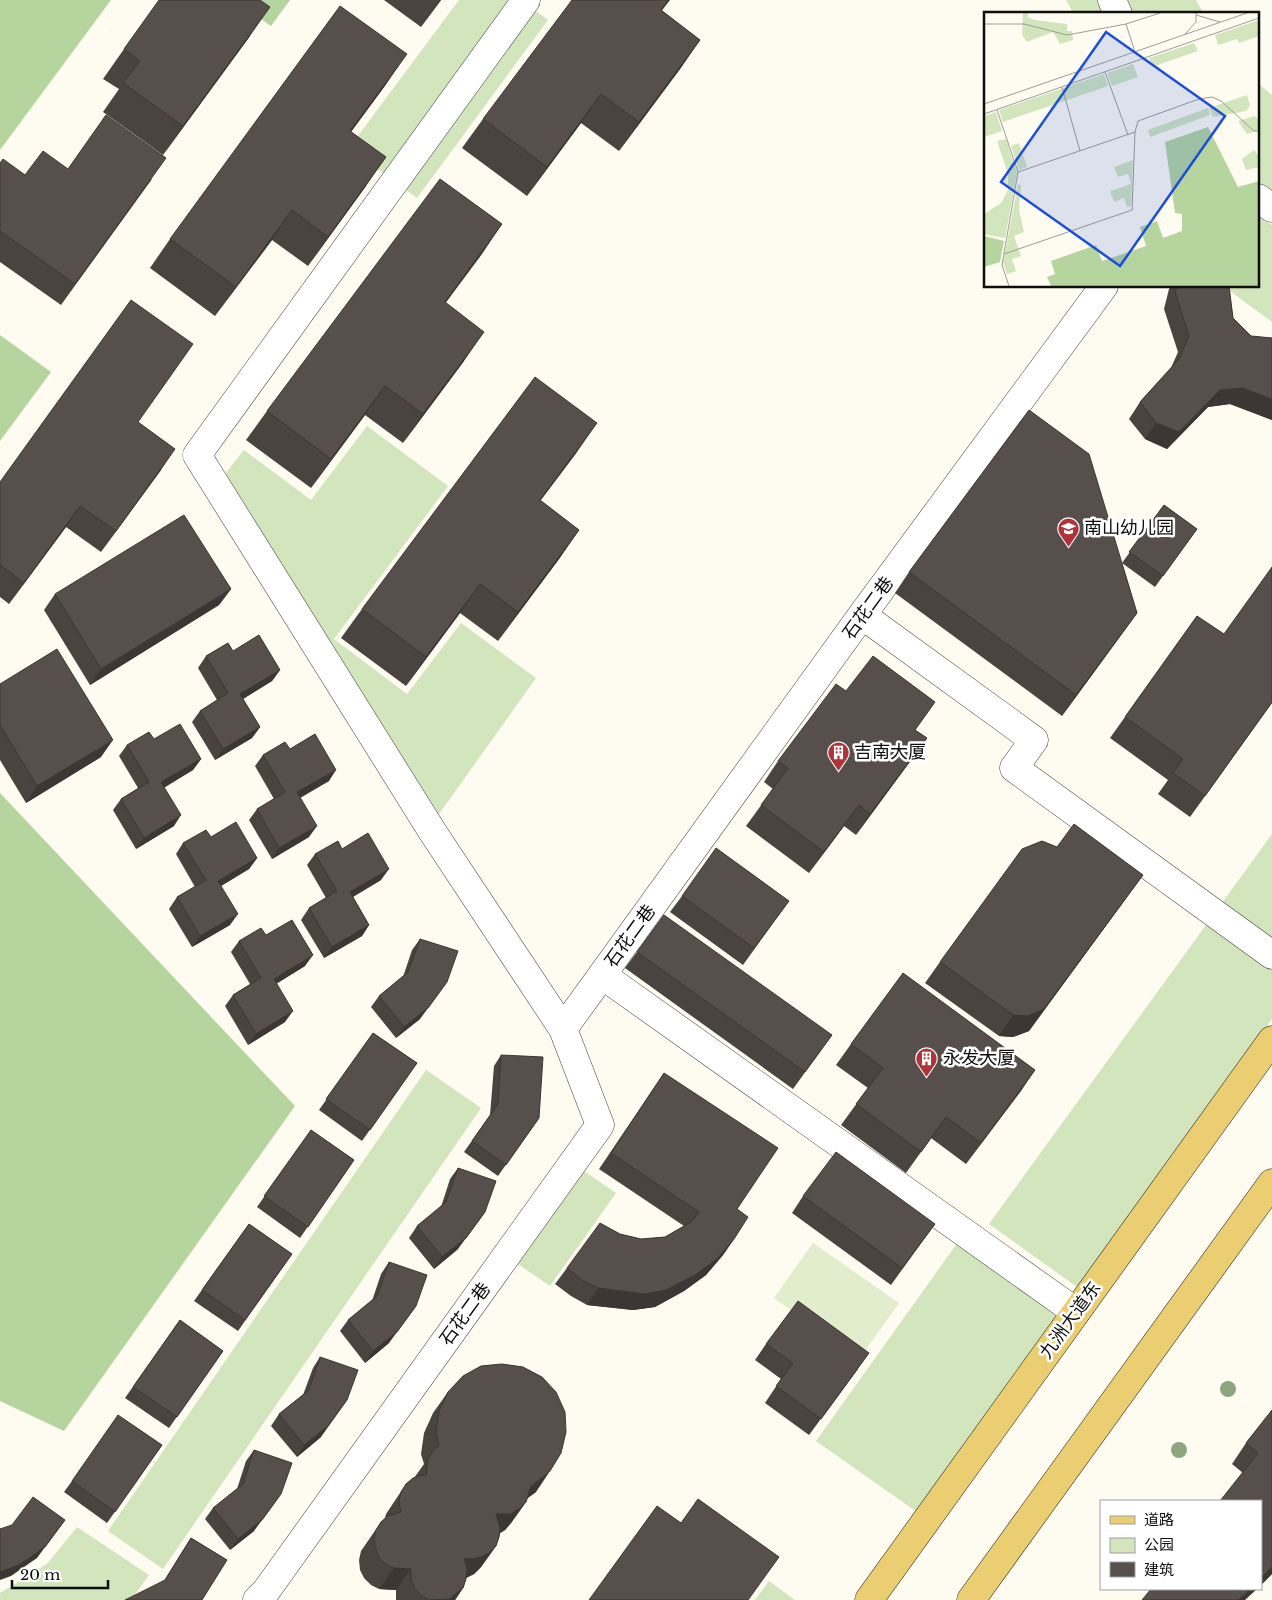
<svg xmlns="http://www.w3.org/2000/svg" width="1272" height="1600" viewBox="0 0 1272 1600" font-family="'Libre Baskerville','Noto Sans SC',serif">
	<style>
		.green { fill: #d2e5bd }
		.forest { fill: #b6d49d }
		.pitch { fill: #e2edce }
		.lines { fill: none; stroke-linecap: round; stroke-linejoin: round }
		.minor-casing { stroke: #414141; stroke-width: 29 }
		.major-casing { stroke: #1f1f1f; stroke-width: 29 }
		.minor { stroke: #fff; stroke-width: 28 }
		.major { stroke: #ebce72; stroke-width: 28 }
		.tree { fill: #8da680 }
		.wall { fill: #4a4440 }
		.shaded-wall { fill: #3c3734 }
		.building { fill: #564f4b; stroke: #3c3734 }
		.labels { text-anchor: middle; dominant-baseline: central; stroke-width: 5; stroke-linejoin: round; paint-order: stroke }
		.poi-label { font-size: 18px; fill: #0e0e0e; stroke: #fff; text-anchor: start }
		.street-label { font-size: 18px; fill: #0e0e0e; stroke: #fff }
		.inset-road { fill: none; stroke: #9e9c96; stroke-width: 1 }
		.view { fill: #1d4ed8; fill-opacity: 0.15; stroke: #1d4ed8; stroke-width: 2.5 }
		.inset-edge { fill: none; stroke: #0e0e0e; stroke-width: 2.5 }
	</style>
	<rect width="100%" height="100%" fill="#fefbf0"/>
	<path class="green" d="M459,0h62l27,20 -131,178 -68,-50z
		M1066,0h38l6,14h-36z
		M1126,0h70l8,14h-72z
		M1258,83l14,12v102l-14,-10z
		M1258,215l14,10v97l-49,-36h35z
		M367,426l81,60 -114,153 73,55 54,-71 75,55 -102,143 -213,-342 23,-29 67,50z
		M1272,834v185l-195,268 -88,-63z
		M426,1070l55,38 -318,461 -55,-38z
		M578,1167l38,26 -66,93 -38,-26z
		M958,1242l101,70 -142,200 -101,-71z
		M77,1527l72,48 -18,25h-131v-7l47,-29z
		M769,1581l26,19h-40z"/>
	<path class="forest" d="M0,0h111l-111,150z
		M234,0h56l-19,26z
		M0,335l51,37 -51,69z
		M0,793l295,313 -231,325 -64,-30z"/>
	<path class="pitch" d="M813,1243l86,60 -39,55 -86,-60z"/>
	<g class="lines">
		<defs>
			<path id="minor" d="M526,0l-329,455 235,376 131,198
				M1112,0l6,14
				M1258,198l14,10
				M862,615l172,125 -20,28 258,187
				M602,975l474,337
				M257,1600l9,-9 334,-466 -37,-96 299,-414 242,-329"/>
			<path id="major" d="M869,1600l403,-560
				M971,1600l301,-417"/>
		</defs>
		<use href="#minor" class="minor-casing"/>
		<use href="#major" class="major-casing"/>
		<use href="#minor" class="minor"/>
		<use href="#major" class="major"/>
	</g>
	<g class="tree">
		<circle cx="1228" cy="1389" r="8"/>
		<circle cx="1179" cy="1450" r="8"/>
	</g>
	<path class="wall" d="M384,0h57l-20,27z
		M662,11l38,29 -20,29 -61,82 -38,-28 -54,73 -65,-48 21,-29z
		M250,36l-87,119 -60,-43 16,-23 -16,-10 21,-30z
		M387,83l-36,49 15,54 -58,80 -36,-26 -57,76 -65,-48 20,-29z
		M0,163l25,12 43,-6 84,10 -91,126 -61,-43z
		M502,224l-57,79 19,58 -61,82 -38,-28 -54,73 -65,-48 21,-29z
		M1171,286h58l4,32 18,18 21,2v82l-42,-16 -22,3 -41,42 -22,-10 -16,-20 11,-17 31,-34 7,-16 -14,-43 5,-20z
		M138,422l23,48 -60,82 -35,-25 -57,77 -9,-7v-115z
		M577,452l-37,49 39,29 -20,29 -61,82 -38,-28 -54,73 -65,-48 21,-29z
		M1164,505l33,24 -42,58 -33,-24 15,50 -75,103 -167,-123 14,-21 213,-9z
		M231,589l-12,16 -129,80 -46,-75 11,-16z
		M1197,616l75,87 -82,114 -32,-23 10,-14 -58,-42z
		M233,651l47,19 -8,11 -29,18 17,28 -8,11 -37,22 -23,-38 8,-11 17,-11 -19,-32 8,-12z
		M0,684l101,73 -75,46 -26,-43z
		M846,691l69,39 12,8 -71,97 -12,-9 -35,47 -63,-47 27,-37 -9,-7 14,-21z
		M154,739l47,20 -8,11 -29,17 10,39 -38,23 -23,-39 8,-11 17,-11 -19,-32 8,-11z
		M290,749l39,32 -29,16 9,40 -37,22 -23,-39 8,-11 17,-10 -19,-33 8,-11z
		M211,837l46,21 -8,11 -28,17 9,39 -38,22 -23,-38 8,-12 18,-10 -19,-33 7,-11z
		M1057,847l86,28 -114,156 -16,6 -14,-1 -74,-53 15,-21z
		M342,849l39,31 -28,17 16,28 -7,11 -38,22 -23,-38 8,-12 17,-10 -19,-33 8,-11z
		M682,896l107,5 -46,64 -73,-53z
		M266,935l39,31 -29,18 9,38 -37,23 -23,-39 8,-11 17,-11 -19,-32 8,-11z
		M420,939v80l-24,19 -25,-31 8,-11 24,-19 9,-27z
		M637,952l195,83 -39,54 -168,-121z
		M373,1033l44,30 -55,78 -43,-31z
		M851,1044l184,26 -69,94 -35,-26 -25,35 -65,-48 27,-37 -32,-23z
		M501,1055l38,63 -41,58 -34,-24 26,-37 4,-49z
		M664,1073l73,136 -3,30 -11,16 -17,20 -22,16 -29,16 -22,3 -46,-5 -16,-9 -16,-12 12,-16 53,-34 21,5 24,-2 19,-11 -85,-57z
		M311,1130l43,30 -54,78 -43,-31z
		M458,1168v81l-24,20 -25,-31 8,-12 24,-19 9,-28z
		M803,1196l132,28 -44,61 -99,-72z
		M249,1224l43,30 -54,77 -44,-30z
		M389,1262v81l-24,20 -25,-32 8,-11 24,-19 9,-27z
		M180,1320l43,31 -54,77 -44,-30z
		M766,1344l92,25 -49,66 -44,-32 16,-24 -26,-19z
		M320,1357l1,80 -24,20 -26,-31 8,-12 24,-19 10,-27z
		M448,1392l88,100 -9,6 -1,4 -15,21 -6,7 -5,3 -4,13 -15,21 -7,7 -8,4 -3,10 -8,12h-59v-10l-17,-1 -8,-4 -7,-7 -4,-8 -1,-10 2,-9 20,-29 4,-4 1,-4 20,-30 8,-6 10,-14 -3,-10 3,-21 9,-20z
		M1272,1410v164l-11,11 -18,-112 -11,-9 14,-21z
		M162,1445l-55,78 -43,-31 8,-11z
		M254,1450v81l-24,19 -25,-31 8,-11 24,-19 9,-28z
		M191,1538l36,22 -63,21 20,-32z"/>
	<path class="shaded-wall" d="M440,0h1l-20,27z
		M668,0h2l-30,39z
		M270,7l-20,29 -87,119 20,-29z
		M700,40l-20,29 -61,82 20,-29z
		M407,54l-20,29 -57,77 20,-29z
		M601,94l-20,29 -54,73 20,-29z
		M386,157l-20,29 -58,80 20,-29z
		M292,210l-20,30 -57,76 21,-29z
		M502,224l-20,30 -58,78 21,-30z
		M484,332l-20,29 -61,82 20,-29z
		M385,386l-20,29 -54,73 20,-29z
		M1242,388l30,11v21l-42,-16 -22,3 -41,42 -22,-10 11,-16 64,-33z
		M597,423l-20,29 -58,77 21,-29z
		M175,449l-14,21 -60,82 15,-21z
		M80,506l-14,21 -57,77 15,-21z
		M579,530l-20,29 -61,82 20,-29z
		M480,584l-20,29 -54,73 20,-29z
		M231,589l-12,16 -129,80 11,-16z
		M1137,613l-15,21 -60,82 14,-21z
		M280,670l-8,11 -39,24 7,-11z
		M260,727l-8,11 -37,22 8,-11z
		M927,738l-15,21 -56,76 14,-21z
		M113,740l-12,17 -75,46 11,-17z
		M201,759l-8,11 -39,24 7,-12z
		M336,770l-7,11 -39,23 7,-12z
		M859,805l-15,21 -35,47 15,-21z
		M181,815l-7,11 -38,23 8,-11z
		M317,826l-8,11 -37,22 7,-11z
		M257,858l-8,11 -38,23 7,-11z
		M389,869l-8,11 -39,23 8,-11z
		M1143,875l-114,156 -16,6 -14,-1 14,-21z
		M238,914l-8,11 -38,22 8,-11z
		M369,925l-7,11 -38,22 8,-11z
		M313,955l-8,11 -39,24 8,-11z
		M439,993l-19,26 -24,19 8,-11z
		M293,1011l-8,11 -37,23 8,-11z
		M1035,1070l-14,21 -55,73 15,-21z
		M485,1212l-27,37 -24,20 8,-12z
		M734,1239l-11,16 -17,20 -22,16 -29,16 -22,3 -46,-5 11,-17z
		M416,1306l-27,37 -24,20 8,-12z
		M347,1400l-26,37 -24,20 7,-12z
		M550,1471l-14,21 -20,15 15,-21z
		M281,1494l-27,37 -24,19 8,-11z
		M526,1502l-15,21 -6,7 -8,5 -1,-21z
		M65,1520l-28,38 -26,18 -11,4v-8z
		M496,1546l-15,21 -7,7 -8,4 -2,-20z
		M1272,1567v7l-11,11v-7z
		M394,1568l17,1 -15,21 -17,-1z
		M463,1588l-8,12h-10z
		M1250,1589h7l-12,11h-7z"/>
	<path class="building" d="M159,0h101l10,7 -87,119 -60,-43 17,-22 -16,-12z
		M572,0h96l-7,10 39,30 -61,82 -38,-28 -54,73 -64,-48z
		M340,6l67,48 -57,77 36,26 -58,80 -36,-27 -56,77 -66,-48z
		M106,115l60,43 -91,126 -75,-53v-68l3,-4 22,16 18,-24 25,18z
		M440,179l62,45 -57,78 39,30 -61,82 -38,-28 -54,73 -64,-48z
		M1177,286h52l4,32 18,18 21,2v61l-30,-11 -22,2 -41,42 -23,-9 -16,-21 39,-43 10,-23 -14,-44z
		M131,300l62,44 -55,78 37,27 -59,82 -36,-25 -56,77 -24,-18v-83z
		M535,377l62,46 -57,77 39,30 -61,82 -38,-28 -54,73 -64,-48z
		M1029,410l60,44 48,159 -61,82 -167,-123z
		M1164,505l33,24 -34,47 -34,-24z
		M184,515l47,74 -130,80 -46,-75z
		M1272,567v135l-67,94 -32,-23 10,-14 -58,-42 72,-101 27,18z
		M259,635l21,35 -40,24 20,33 -37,22 -23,-38 28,-18 -22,-37 22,-13 5,8z
		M57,649l56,91 -76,46 -37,-61v-41z
		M873,656l62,46 -20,28 12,8 -57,76 -11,-9 -35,47 -63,-47 27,-37 -10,-7 58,-77 10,7z
		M180,724l21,35 -40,23 20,33 -37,23 -23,-39 28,-17 -22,-37 22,-13 5,7z
		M315,734l21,36 -39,22 20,34 -38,22 -22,-39 28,-17 -22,-37 22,-13 5,7z
		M236,822l21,36 -39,23 20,33 -38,22 -23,-39 29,-17 -23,-37 23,-13 5,7z
		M1074,824l69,51 -99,134 -16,7 -15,-1 -73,-53 82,-113 20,-8 15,6z
		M368,833l21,36 -39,23 19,33 -37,22 -23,-39 28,-17 -22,-37 23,-13 4,8z
		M716,848l73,53 -35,47 -72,-52z
		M664,915l168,120 -27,37 -168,-120z
		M292,920l21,35 -39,24 19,32 -37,23 -23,-39 28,-17 -22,-37 22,-13 5,7z
		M420,939l38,12 -11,31 -19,26 -24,19 -25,-31 29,-24z
		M903,973l132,97 -54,73 -35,-26 -25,35 -65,-48 27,-36 -32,-24z
		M373,1033l44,30 -47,67 -44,-31z
		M501,1055l42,2 -4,61 -33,47 -34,-24 26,-37z
		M664,1073l114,75 -41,61 11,8 -14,22 -17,20 -22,16 -29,15 -22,4 -46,-6 -16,-8 -15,-12 33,-45 20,11 21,5 24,-2 26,-15 8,-10 -88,-59z
		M311,1130l43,30 -46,67 -44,-31z
		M836,1152l99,72 -33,44 -99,-72z
		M458,1168l38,13 -11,31 -19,26 -24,19 -25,-31 29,-24z
		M249,1224l43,30 -47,66 -43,-30z
		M389,1262l38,13 -11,31 -19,26 -24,19 -25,-31 29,-24z
		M798,1301l71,52 -48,66 -45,-33 17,-23 -27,-19z
		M180,1320l43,31 -46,66 -44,-30z
		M320,1357l38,13 -11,30 -19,26 -24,19 -25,-31 30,-24z
		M502,1364l21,3 19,10 14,15 9,20 1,20 -5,21 -11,18 -19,15 -5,16 -7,7 -8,5h-15l4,14 -1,9 -3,9 -7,7 -8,4 -9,2 -8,-1 3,11 -1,10 -3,9 -14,11 -20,1 -7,-4 -7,-7 -4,-9v-11l-17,-1 -9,-4 -6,-7 -4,-9 -1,-9 2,-9 5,-8 7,-6 13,-4 -2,-10 2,-10 5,-8 7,-6 9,-3h4l2,-16 5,-8 6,-6 -3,-12 3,-22 9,-19 15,-16 18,-10z
		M1272,1410v157l-11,11v-77h-41l38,-48 -12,-10z
		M118,1415l44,30 -47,67 -43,-31z
		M254,1450l38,13 -11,31 -19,26 -24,19 -25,-31 30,-24z
		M33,1497l32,23 -20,27 -26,18 -19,7v-43l12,-4z
		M698,1499l81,58 -31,43h-159l68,-94 24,17z
		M191,1538l36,22 -25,40h-77l40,-20z
		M1151,1589h99l-12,11h-96z"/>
	<defs>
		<symbol id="school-pin" viewBox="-11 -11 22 30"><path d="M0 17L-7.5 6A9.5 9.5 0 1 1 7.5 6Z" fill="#b13339" stroke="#fff"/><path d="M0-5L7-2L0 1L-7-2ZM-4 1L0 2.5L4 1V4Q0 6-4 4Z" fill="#fff"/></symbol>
		<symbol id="building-pin" viewBox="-11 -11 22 30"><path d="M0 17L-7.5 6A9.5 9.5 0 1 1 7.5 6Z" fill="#b13339" stroke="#fff"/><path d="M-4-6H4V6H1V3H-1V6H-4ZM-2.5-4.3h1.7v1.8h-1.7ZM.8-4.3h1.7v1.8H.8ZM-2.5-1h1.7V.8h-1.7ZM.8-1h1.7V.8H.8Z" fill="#fff"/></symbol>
	</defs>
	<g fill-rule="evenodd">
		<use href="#school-pin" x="1056" y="516" width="25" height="34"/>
		<use href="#building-pin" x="826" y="740" width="25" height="34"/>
		<use href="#building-pin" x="914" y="1046" width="25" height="34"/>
	</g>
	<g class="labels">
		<g class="poi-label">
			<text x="1084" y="528">南山幼儿园</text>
			<text x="854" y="752">吉南大厦</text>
			<text x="943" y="1058">永发大厦</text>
		</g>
		<g class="street-label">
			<text transform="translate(868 608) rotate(-54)">石花二巷</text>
			<text transform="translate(630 936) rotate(-54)">石花二巷</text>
			<text transform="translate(465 1314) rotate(-54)">石花二巷</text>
			<text transform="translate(1070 1320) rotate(-54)">九洲大道东</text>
		</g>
	</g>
	<g transform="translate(984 12)">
		<rect width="275" height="275" fill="#fefbf0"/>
		<path d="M39,1h6l-2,4 8,3 32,4v7h5l1,9 -13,4 -7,-12 -26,10 -5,-7zM275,8v16l-20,7 -2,-4 -19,6 -3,-10zM210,31l4,8 -46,16 -3,-9zM149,52l5,13 -26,9 -5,-13zM120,62l4,12 -105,36 -4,-12zM263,83l3,11 -4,5 -33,6 -4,-9zM224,96l2,7 -60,22 -2,-7zM12,100l6,19 -18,6v-21zM270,104l4,3 1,11 -12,4 -9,-13zM22,127l11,34 -12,65 -21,-4v-20l17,-11 7,-13v-16l-11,-33zM35,131l8,24 -8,3 -8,-24zM270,138l5,6v11l-13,3 -4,-11zM149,148l-2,46 -4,1 -3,-9 -10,4 -4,-11 21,-7 -3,-10 -10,3 -4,-10zM34,172l3,1 -2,25 5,22 -10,4 7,20 -9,3 4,12 -9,3 -4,-11z" fill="#d2e5bd"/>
		<path d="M224,115l30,60 21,-6v105h-208l-4,-9 8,-3 -4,-13 45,-16 6,16 44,-15 -6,-19 17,-6 6,17 19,-7v-17l-7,-1 -10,-71zM0,224l20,5 -4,21 -16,5z" fill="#b6d49d"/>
		<path class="inset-road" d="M212,3l24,7M0,12h40l43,11 59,-11 34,-11M142,12l9,28M201,22l11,-12v-9M121,60l23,63M78,75l18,64M0,92l263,-91M13,98l21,62 -16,93 7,21M0,102l275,-96M34,160l117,-40 3,-11 61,-22 13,-2 9,4 33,30h5M20,242l128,-44 3,-78"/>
		<path class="view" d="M122,20l119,84 -105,150 -119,-84z"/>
		<rect width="275" height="275" class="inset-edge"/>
	</g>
	<rect x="1100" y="1500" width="162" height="90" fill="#ffffff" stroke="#9f9f9f"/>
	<rect x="1110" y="1516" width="25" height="8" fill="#ebce72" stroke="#9f9f9f"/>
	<text x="1144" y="1525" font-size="15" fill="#0e0e0e">道路</text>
	<rect x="1110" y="1538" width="25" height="15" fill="#d2e5bd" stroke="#9f9f9f"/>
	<text x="1144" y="1550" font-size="15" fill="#0e0e0e">公园</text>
	<rect x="1110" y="1562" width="25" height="15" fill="#564f4b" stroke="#9f9f9f"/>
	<text x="1144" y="1575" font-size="15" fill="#0e0e0e">建筑</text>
	<path d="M12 1580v8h96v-8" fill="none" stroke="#0e0e0e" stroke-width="2.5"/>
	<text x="20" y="1580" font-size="15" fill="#0e0e0e" stroke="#ffffff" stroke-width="4" paint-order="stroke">20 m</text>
</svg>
